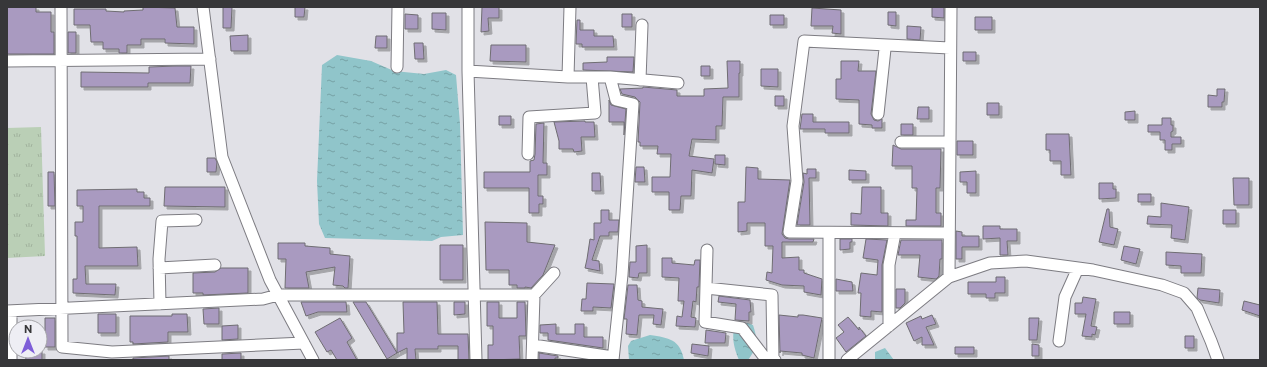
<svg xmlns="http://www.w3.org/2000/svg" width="1267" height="367" viewBox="0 0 1267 367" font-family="Commissioner,sans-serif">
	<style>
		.park { fill: url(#park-tufts) }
		.water { fill: url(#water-ripples) }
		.building { fill: #a99ac0; stroke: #6f6d72; filter: url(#shadow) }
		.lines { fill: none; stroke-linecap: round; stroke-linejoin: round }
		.street-casing { stroke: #7d7c82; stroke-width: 13 }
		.street { stroke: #fff; stroke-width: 11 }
	</style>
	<defs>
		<pattern id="park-tufts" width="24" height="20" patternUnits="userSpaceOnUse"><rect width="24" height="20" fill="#bacfb6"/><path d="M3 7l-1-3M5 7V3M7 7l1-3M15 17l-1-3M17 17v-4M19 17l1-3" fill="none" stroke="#a0b29d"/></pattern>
		<pattern id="water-ripples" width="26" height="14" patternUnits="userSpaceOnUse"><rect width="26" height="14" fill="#90c5ca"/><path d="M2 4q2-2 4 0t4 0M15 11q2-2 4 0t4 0" fill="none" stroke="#76a1a5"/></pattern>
		<filter id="shadow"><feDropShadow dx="3" dy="3" stdDeviation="0" flood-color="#0004"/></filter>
	</defs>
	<rect width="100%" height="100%" fill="#e1e1e7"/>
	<path class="park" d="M41,127l4,129 -38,2v-130z"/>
	<path class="water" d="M337,55l34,6 23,10 30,3 22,-4 10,5 4,49 3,111 -22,2 -9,4 -107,-3 -6,-14 -2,-43 5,-116z
		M747,323l6,2c5,15 5,22 -5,35h-9c-5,-12 -7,-20 -5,-33l8,1z
		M650,335c19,3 30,4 34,25h-55l-1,-14 3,-5z
		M885,348l9,12h-19v-8z"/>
	<path class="building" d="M7,7h29v5h15v20h3v22h-47z
		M143,7l32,1 2,19h17v17l-29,-1v-4h-24v6h-14v8h-8v-4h-16v-7h-12l-1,-17h-16v-16h32v2l18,1v-1l19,-1z
		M223,7h9l-1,21h-8z
		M295,7h10l-1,10h-9z
		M482,7h17v11h-11l1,13 -8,1z
		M932,7h12v11l-12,-1z
		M812,8l29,2v24l-9,-1 1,-7h-22z
		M888,12h8v14l-8,-1z
		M432,13h14v17l-14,-1z
		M405,14l13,1v14h-13z
		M622,14h10v13h-10z
		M770,15h14v10h-14z
		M975,17h17v13h-17z
		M577,20h3v10h14v6h19l1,11h-32v-3h-6z
		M907,26l14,1 -1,13 -13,-1z
		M68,32h8v21h-8z
		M248,35v16h-17l-1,-15z
		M376,36h11v12h-12z
		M414,43h9l1,16h-9z
		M491,45h35v17l-36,-1z
		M963,52h13v9h-13z
		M607,57h27l-1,15 -50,-2v-7l24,-1z
		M727,61h13v12h-1v24h-16l-1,29h-6v14l-24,-1 -3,17 25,3 -2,14 -20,-3 -1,26h-10l-1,14h-11v-18h-17v-15h18l1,-23h-14l1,-8h-18v-4h-2l2,-40 -5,-5 -13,-3 -2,-5 23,-1v-1l34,3v6h27v-7l24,-1z
		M841,61h18l-1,10h18l-5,43 3,6 4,1 4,-2v9h-10v-3l-13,-1v-24l-23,-1v-20h5z
		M176,66h15l-1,17h-42v4h-67v-15l68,1v-6z
		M701,66h9v10h-9z
		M761,69h17v18l-17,-1z
		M1217,89h8l-1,13h-2v5h-14v-12l9,1z
		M775,96h9v10h-9z
		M609,100l2,5 15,4 -2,26v-13h-15z
		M987,103h12v12h-12z
		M918,107h11v12h-12z
		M1135,111v9h-10v-8z
		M802,114h11v8h36v11h-24v-4h-25z
		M499,116h12v9h-12z
		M1162,118h9v7h2v6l-2,1v5h10v7h-9v6h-7v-10h-5v-8h-12v-7h14z
		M585,121v1h9l1,15h-14l1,14 -8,1 -1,-3h-14v-8l-5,-19z
		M544,123l-1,40h4v12h-9v21h5v8h-4v9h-10v-25h-45v-16h46v-11l4,-1 1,-6 1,-30z
		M901,124h12v11h-12z
		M1046,134h23l2,41h-10v-14h-11v-11h-4z
		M957,141h16v14h-16z
		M893,145l8,4h40l-1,39h-4v25h5v13h-35v-6h10l1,-32h-5v-22h-20z
		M715,155h10v10l-10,-1z
		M207,158h8l2,4 -1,10h-9z
		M636,167h8l1,15h-10z
		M746,167l12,1v11l32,1 -8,54 3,4 4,1h25l-1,3h-31v16l17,-1v13h5v3l18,6 -1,16 -17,-3v-6l-22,-1 -16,-5 1,-8 5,1 1,-27h-8v-23h-18v8l-9,1v-30h7z
		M807,169h9v9h-7l1,47h-13l7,-43 -1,-9 4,1z
		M849,170l17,1v9h-17z
		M976,171v22h-9v-11h-7v-10z
		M48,172h6l1,34h-7z
		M592,173h8l1,18h-9z
		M1233,178h16v27h-15z
		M1099,183h14v6h3v9l-17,1z
		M165,187h60v20l-61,-1z
		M862,187h19v26h7v13l-37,-1v-12l10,1z
		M137,189v3h7v6h6v8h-51v42l38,-1 1,19h-53l1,18h30l-1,11 -42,-2v-14h4v-43h-2v-14h8v-16h-6v-16z
		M1138,194h13v8h-13z
		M1161,203l28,4 -4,33 -14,-2 1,-13 -25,-1 1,-8 13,1z
		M1107,209h2l1,18 8,2 -4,16 -15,-3z
		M601,210h8v10h10l-1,12h-9v4h-9l-8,24 7,1 1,10 -15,-3 2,-9 3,-20 4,1v-17h7z
		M1223,210h13v14h-13z
		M485,222l42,1v19l28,3 -12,30 -12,13 -6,-1v1h-8v-3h-8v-15h-23z
		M983,226h17v3h17v12h-10l1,14h-8v-17l-17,1z
		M956,231l6,1v4h17v11h-17v12h-6z
		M840,239h12v3h-2v7l-10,1z
		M866,239l21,1 -5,25v47l-11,-1v6l-11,-1 1,-23h-3l3,-20 16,2 1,-15 -15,-2z
		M901,240h41v19h-2l-1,17 -3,3 -18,-2 2,-22h-22z
		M278,243h27v3l25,2v6l20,2 -2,32h-3l-2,-2 -10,-1 2,-18 -29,5 3,16h-24l1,-29h-8z
		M440,245h23v35h-23z
		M647,245v28h-8l-1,5 -9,-1 1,-15h6v-16z
		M1124,246l16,3 -4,15 -15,-4z
		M1166,252l36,2 -1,19h-20v-7l-15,-1z
		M662,258h10v5l22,2 1,-5h5l-1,27h-2l-1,15 -3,-1 -2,16 5,1 -1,9 -19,-1 1,-10 5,1 2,-16h-6l1,-23 -17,-1z
		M221,268h27v25l-45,2v-2h-10v-20l22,-1z
		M996,277h9v16h-10v5h-9v-4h-18v-12h28z
		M836,279l16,3 1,9h-17z
		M587,283l27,1 -3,24 -18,-1v4h-12l1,-12h4z
		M628,285h9l1,15 4,1v6l21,2 -2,16 -8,-1 1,-9h-15l-2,20 -11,-1 1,-15h-3z
		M1198,288l22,2 -1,13 -19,-3 -3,-2z
		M896,289h9v14l-5,5h-4z
		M719,296l31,4 1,12h-2v9l-14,-1 1,-16 -18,-2z
		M1083,297l13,2 -5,27 6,1 -2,8 -3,-1v3l-10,-1 4,-22h-11v-11h7z
		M1244,301l16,4v11l-18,-6z
		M301,302h45l1,10h-29l-12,4z
		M353,302h13l31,51 -10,6z
		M403,302h34l1,32h30l1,26h-11v-14h-20v3h-23l1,11h-9v-12l-10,5v-20h7z
		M454,302h11v12l-11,1z
		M487,302h12v16h18v-16h8l1,34h-7l1,23 -32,1v-15h5v-19h-6z
		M219,308v16h-15l-1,-15z
		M1114,312h16v12h-16z
		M98,314h18v19h-18z
		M172,314h15l1,18h-20v10l-35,2v-2h-3v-26h42z
		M779,315l19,2v-2h5l19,3 -8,40 -12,-3v-2l-22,-2v2z
		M932,315l4,9 -10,3 8,18h-12v-8l-8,4 -8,-18 15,-7 1,3z
		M848,317l11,13v-3l7,9 -20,16 -10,-14 8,-6 -6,-7z
		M45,318h10v29h-10z
		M340,318l12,20 -5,4 10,18h-20l-6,-10 -4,2 -12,-20z
		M1029,318h10l-2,22h-8z
		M556,324v10h19v-10h9v13h19v11l-55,-8v-7h-8v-8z
		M238,325v14l-16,1v-14z
		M706,330l20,3 -1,10h-20z
		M1185,336h9v12h-9z
		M692,344l17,2 -1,10 -17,-3z
		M1032,344l7,1v11h-7z
		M955,347h19v7h-19z
		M25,351h17v9h-16z
		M241,353v7h-19v-6z
		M539,353l19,3v2h-3v2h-16z
		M169,356v4h-36v-2z"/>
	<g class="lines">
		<defs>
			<path id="street" d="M61,7l1,340 50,5 192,-9
				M203,7l19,150 48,123 43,80
				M468,7v64l8,289
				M7,61l203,-2
				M397,67l1,-60
				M468,71l100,6h42l6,23 17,4 -11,171 -9,85
				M568,77l2,-70
				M610,77l68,6
				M640,80l2,-55
				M878,114l7,-65
				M901,142h48
				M528,154l1,-37 66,-4 -3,-36
				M829,233v127
				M949,233l-160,-1 8,-51 -4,-55 11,-85 146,7
				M707,250l-2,72 37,6 23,30 10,2
				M159,268l56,-3
				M949,277l2,-270
				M706,288l66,7 1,65
				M160,304l-1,-45 3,-38 34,-1
				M7,311l256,-12 15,-4h256l20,-22
				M889,326v-61l6,-32
				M1059,341l6,-44 13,-29
				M533,345l80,12
				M11,360v-49
				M532,360l2,-65
				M847,360l102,-83 41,-14 36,-2 67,9 69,15 22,8 13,15 14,33 7,19"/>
		</defs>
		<use href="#street" class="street-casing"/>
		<use href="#street" class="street"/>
	</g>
	<rect width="1267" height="367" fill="none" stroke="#373739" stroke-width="16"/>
	<g transform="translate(28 339)"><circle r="19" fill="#eeeef4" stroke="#a5a5a9"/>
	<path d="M0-3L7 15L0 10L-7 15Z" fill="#7e5ed8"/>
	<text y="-6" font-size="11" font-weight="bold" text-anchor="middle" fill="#373739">N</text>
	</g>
</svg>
